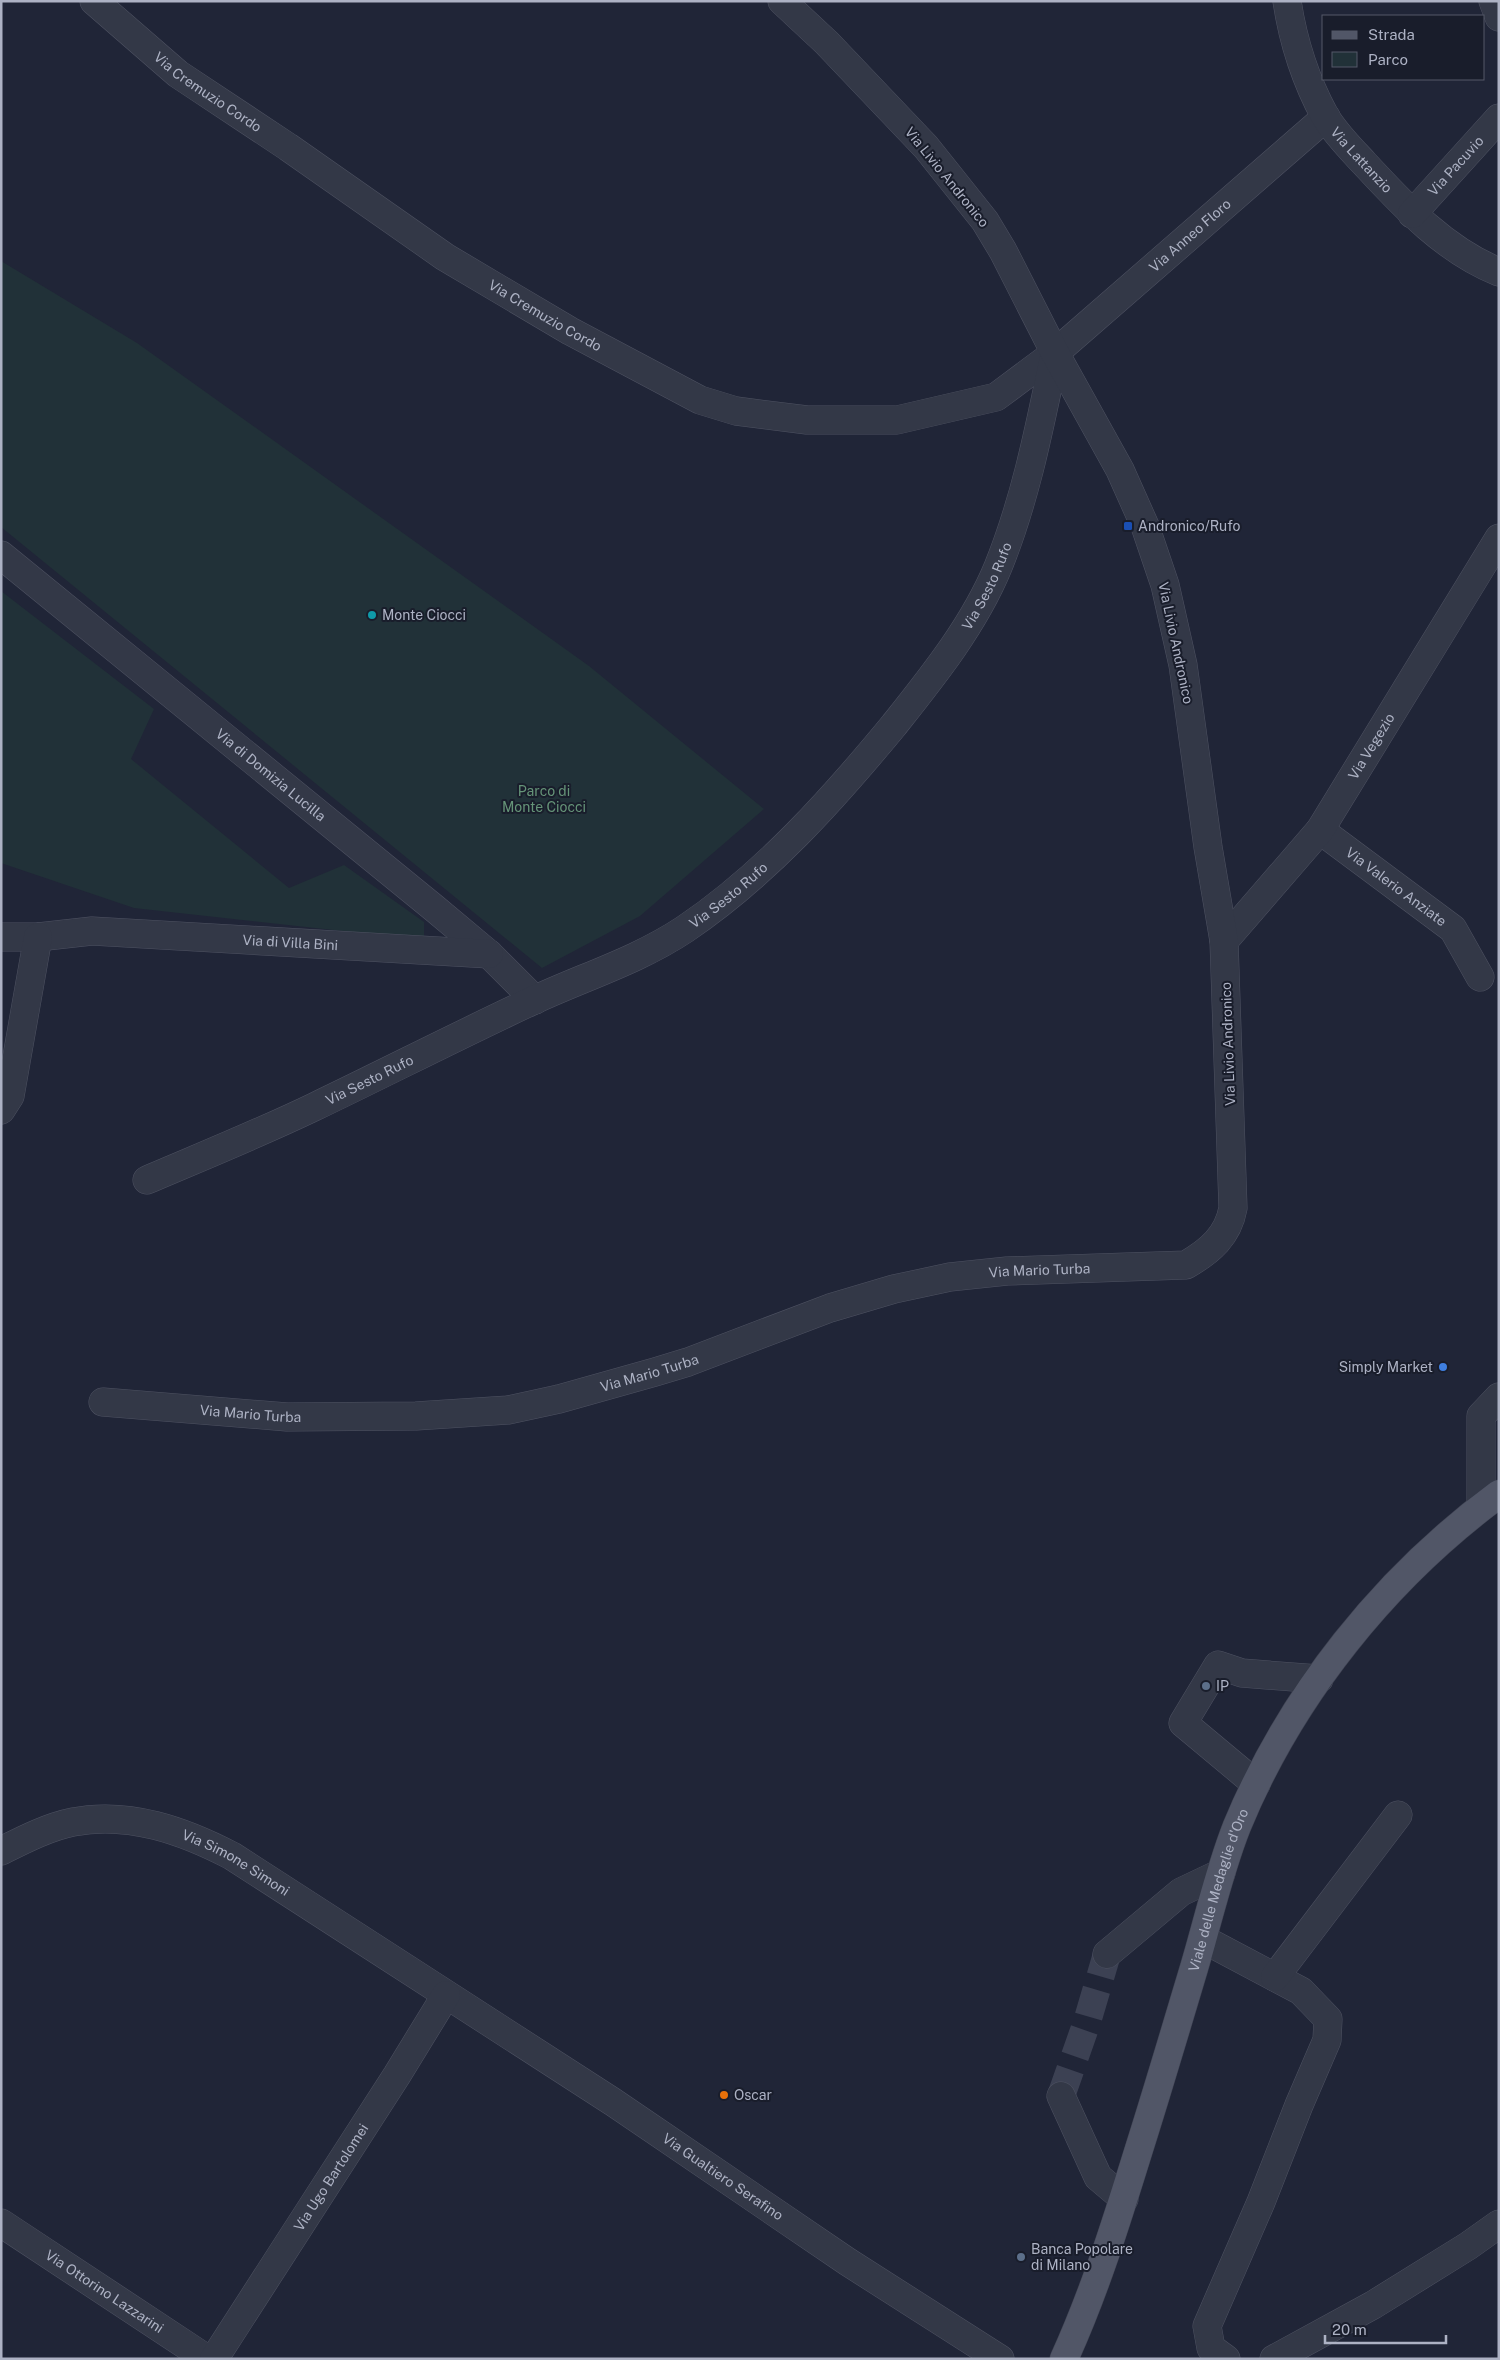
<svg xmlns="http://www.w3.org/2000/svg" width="1500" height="2360" viewBox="0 0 1500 2360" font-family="'Public Sans',sans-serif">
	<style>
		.green { fill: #213138 }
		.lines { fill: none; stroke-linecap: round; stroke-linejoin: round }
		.minor-tunnel { stroke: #3c4153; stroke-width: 28; stroke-dasharray: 28 14; stroke-linecap: butt }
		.minor-casing { stroke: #4e5262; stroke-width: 29 }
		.major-casing { stroke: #3d4151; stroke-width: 29 }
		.minor { stroke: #333847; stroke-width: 28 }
		.major { stroke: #515667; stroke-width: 28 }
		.transit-dot { fill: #1a4fb4; stroke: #191d2b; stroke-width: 2 }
		.culture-dot { fill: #0f9aa8; stroke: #191d2b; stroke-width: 2 }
		.shop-dot { fill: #3f7fe0; stroke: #191d2b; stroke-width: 2 }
		.service-dot { fill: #5c6f8a; stroke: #191d2b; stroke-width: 2 }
		.food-dot { fill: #e8710a; stroke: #191d2b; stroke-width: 2 }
		.labels { text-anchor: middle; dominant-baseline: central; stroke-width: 4; stroke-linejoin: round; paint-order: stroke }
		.street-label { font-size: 14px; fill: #adb2c4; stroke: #191d2b }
		.poi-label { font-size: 14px; fill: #adb2c4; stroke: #191d2b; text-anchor: start }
		.park-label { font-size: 14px; fill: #659478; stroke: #191d2b }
	</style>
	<rect width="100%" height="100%" fill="#202537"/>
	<path class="green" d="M1,261l136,82 452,323 175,143 -124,107 -98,52 -541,-441z
		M1,591l153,118 -23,50 158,129 55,-23 80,57v18l-290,-32 -133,-45z"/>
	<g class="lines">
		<path class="minor-tunnel" d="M1061,2096l26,-74 20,-68"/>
		<defs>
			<g id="minor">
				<path id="s1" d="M94,1l84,73 110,73 157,110 125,74 130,69 36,11 71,9h90l99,-23 59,-44 271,-236"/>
				<path id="s2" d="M1287,1c6,40 19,80 38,115 10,17 26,33 39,47 39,42 80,87 135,109"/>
				<path d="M1493,1l6,16"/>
				<path id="s3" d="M1412,214l87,-96"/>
				<path id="s4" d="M1,555l433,353 55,46 46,46"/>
				<path id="s5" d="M1320,830l133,99 27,48"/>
				<path id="s6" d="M1,937h37l54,-6 397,23"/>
				<path id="s7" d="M1224,941l96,-111 179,-292"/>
				<path d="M1,1110l9,-14 28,-159"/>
				<path id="s8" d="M147,1180c56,-24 113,-47 167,-73 73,-35 145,-72 218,-106 51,-24 105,-40 153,-72 80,-54 148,-130 209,-204 39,-49 80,-100 104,-158 28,-69 42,-142 57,-214"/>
				<path id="s9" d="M103,1402l184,15 129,-1 92,-6 51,-11 96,-27 33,-10 142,-54 64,-19 56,-12 57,-6 179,-6c24,-14 42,-29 47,-57l-9,-267 -16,-94 -25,-182 -18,-80 -20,-59 -25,-56 -65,-117 -52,-102 -18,-30 -59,-74 -99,-104 -45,-42"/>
				<path d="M1481,1507v-91l18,-19"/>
				<path d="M1256,1784l-73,-61 35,-58 24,8 77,6"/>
				<path id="s10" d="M1,1851c22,-11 47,-24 72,-29 56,-11 111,9 159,34l381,246 235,160 152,97"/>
				<path d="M1203,1939l98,52 27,28 -1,21 -28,65 -38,97 -54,124 4,22 15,11"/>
				<path d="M1107,1954l74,-62 40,-19"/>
				<path d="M1275,1977l123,-162"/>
				<path d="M1061,2096l37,81 26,22"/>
				<path id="s11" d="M1,2223l206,136"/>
				<path id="s12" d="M214,2359l183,-284 49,-80"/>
				<path d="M1274,2359l99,-54 95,-59 31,-22"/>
			</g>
			<g id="major">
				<path id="s13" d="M1064,2359c31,-68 53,-139 75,-210 19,-60 37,-121 55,-181 14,-47 25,-97 43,-142 54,-131 148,-248 262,-332"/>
			</g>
		</defs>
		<use href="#minor" class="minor-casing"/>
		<use href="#major" class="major-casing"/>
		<use href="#minor" class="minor"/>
		<use href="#major" class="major"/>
	</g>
	<rect class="transit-dot" x="1123" y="521" width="10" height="10" rx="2.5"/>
	<circle class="culture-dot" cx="372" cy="615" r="5"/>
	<circle class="shop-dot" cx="1443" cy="1367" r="5"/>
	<g class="service-dot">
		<circle cx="1206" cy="1686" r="5"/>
		<circle cx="1021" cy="2257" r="5"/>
	</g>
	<circle class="food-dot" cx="724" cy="2095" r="5"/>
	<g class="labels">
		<g class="street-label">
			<text stroke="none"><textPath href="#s1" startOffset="146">Via Cremuzio Cordo</textPath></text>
			<text stroke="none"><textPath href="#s2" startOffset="179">Via Lattanzio</textPath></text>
			<text stroke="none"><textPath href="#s3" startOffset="65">Via Pacuvio</textPath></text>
			<text transform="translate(947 177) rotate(51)">Via Livio Andronico</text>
			<text stroke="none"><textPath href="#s1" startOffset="1281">Via Anneo Floro</textPath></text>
			<text stroke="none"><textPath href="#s1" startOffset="551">Via Cremuzio Cordo</textPath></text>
			<text stroke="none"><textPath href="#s8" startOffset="1055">Via Sesto Rufo</textPath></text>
			<text transform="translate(1176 643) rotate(78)">Via Livio Andronico</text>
			<text stroke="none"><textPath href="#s7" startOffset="245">Via Vegezio</textPath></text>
			<text stroke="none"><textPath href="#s4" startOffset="348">Via di Domizia Lucilla</textPath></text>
			<text stroke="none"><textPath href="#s5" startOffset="95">Via Valerio Anziate</textPath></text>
			<text stroke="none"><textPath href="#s8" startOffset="649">Via Sesto Rufo</textPath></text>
			<text stroke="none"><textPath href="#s6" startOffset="290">Via di Villa Bini</textPath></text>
			<text transform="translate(1228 1044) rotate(-92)">Via Livio Andronico</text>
			<text stroke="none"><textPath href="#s8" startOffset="244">Via Sesto Rufo</textPath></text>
			<text stroke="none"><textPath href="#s9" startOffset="958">Via Mario Turba</textPath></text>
			<text stroke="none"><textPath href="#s9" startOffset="552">Via Mario Turba</textPath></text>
			<text stroke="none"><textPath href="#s9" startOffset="148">Via Mario Turba</textPath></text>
			<text stroke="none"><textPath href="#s10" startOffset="250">Via Simone Simoni</textPath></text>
			<text stroke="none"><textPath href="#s13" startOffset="494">Viale delle Medaglie d'Oro</textPath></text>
			<text stroke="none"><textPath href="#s12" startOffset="216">Via Ugo Bartolomei</textPath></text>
			<text stroke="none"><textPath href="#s10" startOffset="830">Via Gualtiero Serafino</textPath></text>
			<text stroke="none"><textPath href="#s11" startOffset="124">Via Ottorino Lazzarini</textPath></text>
		</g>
		<g class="poi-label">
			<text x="1138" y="526">Andronico/Rufo</text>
			<text x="382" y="615">Monte Ciocci</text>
			<text x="1433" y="1367" text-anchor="end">Simply Market</text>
			<text x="1216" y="1686">IP</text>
			<text x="734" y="2095">Oscar</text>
			<text x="1031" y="2249">Banca Popolare<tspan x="1031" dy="16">di Milano</tspan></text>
		</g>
		<g class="park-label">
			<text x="544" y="791">Parco di<tspan x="544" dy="16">Monte Ciocci</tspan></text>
		</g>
	</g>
	<rect width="1500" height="2360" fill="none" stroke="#adb2c4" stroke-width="5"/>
	<rect x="1322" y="15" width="162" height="65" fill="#191d2b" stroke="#545968"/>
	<rect x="1332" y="31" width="25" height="8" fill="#515667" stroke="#545968"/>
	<text x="1368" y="40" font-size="15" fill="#adb2c4">Strada</text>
	<rect x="1332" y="52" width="25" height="15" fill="#213138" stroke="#545968"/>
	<text x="1368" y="65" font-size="15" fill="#adb2c4">Parco</text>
	<path d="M1325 2335v8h121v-8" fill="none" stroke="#adb2c4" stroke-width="2.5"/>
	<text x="1332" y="2335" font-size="15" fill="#adb2c4" stroke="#191d2b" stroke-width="4" paint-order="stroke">20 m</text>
</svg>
